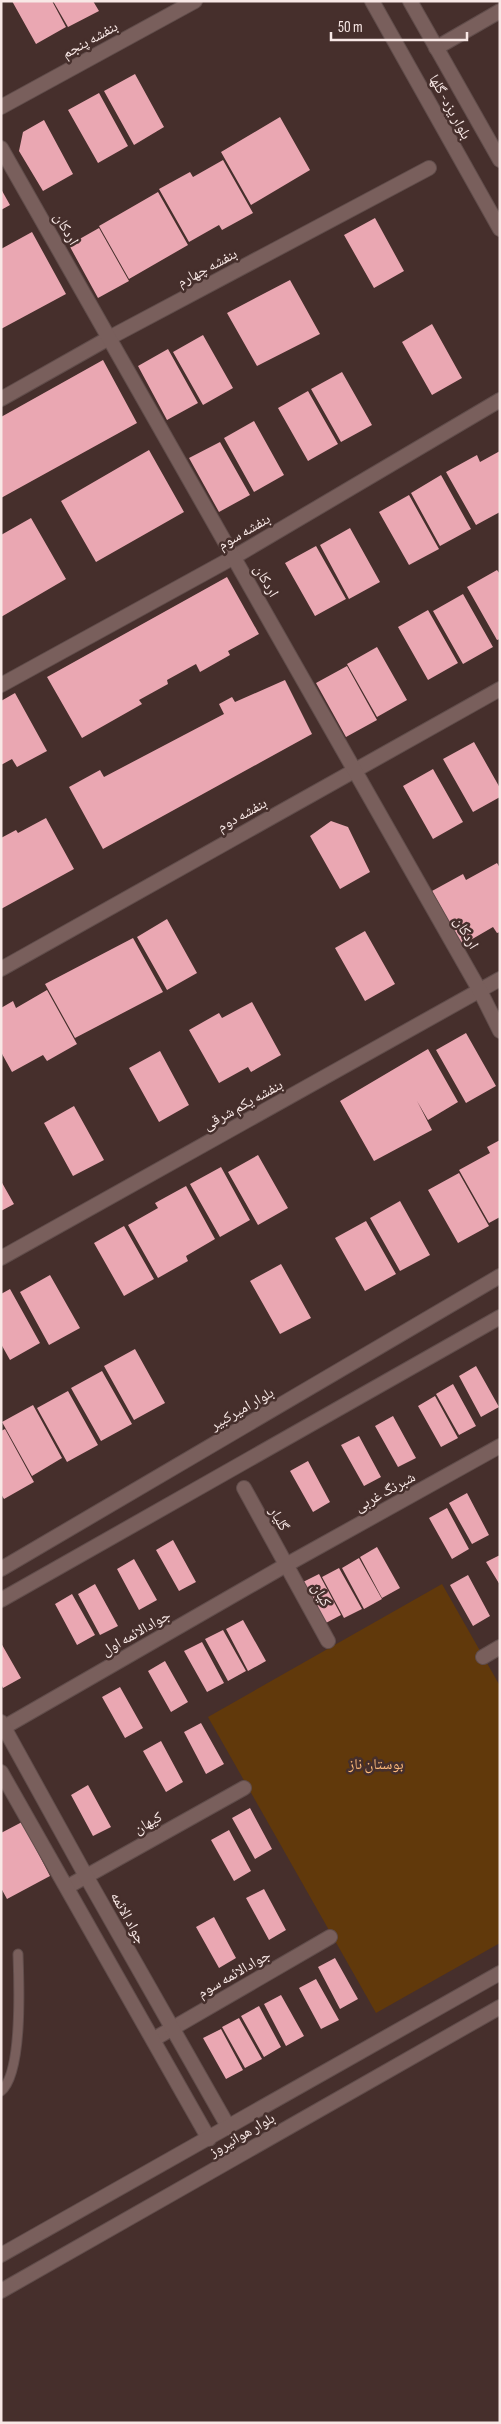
<svg xmlns="http://www.w3.org/2000/svg" width="501" height="2424" viewBox="0 0 501 2424" font-family="'Sofia Sans Condensed','Noto Naskh Arabic',sans-serif">
	<style>
		.green { fill: #61390b }
		.building { fill: #eaa7b2 }
		.lines { fill: none; stroke-linecap: round; stroke-linejoin: round }
		.service-casing { stroke: #614d4b; stroke-width: 11 }
		.minor-casing { stroke: #614d4b; stroke-width: 16 }
		.tertiary-casing { stroke: #614d4b; stroke-width: 16 }
		.secondary-casing { stroke: #614d4b; stroke-width: 16 }
		.service { stroke: #795f5c; stroke-width: 9 }
		.minor { stroke: #795f5c; stroke-width: 14 }
		.tertiary { stroke: #795f5c; stroke-width: 14 }
		.secondary { stroke: #795f5c; stroke-width: 14 }
		.labels { text-anchor: middle; dominant-baseline: central; stroke-width: 5; stroke-linejoin: round; paint-order: stroke }
		.street-label { font-size: 15px; fill: #f8e8e6; stroke: #462f2c }
		.park-label { font-size: 15px; fill: #febb7c; stroke: #462f2c }
	</style>
	<rect width="100%" height="100%" fill="#462f2c"/>
	<path class="green" d="M442,1584l58,102v257l-124,70 -168,-296z"/>
	<path class="building" d="M12,1h40l14,26 -30,17z
		M53,1h40l6,10 -31,16z
		M135,74l29,53 -30,18 -30,-54z
		M99,93l29,53 -30,17 -30,-53z
		M280,117l30,53 -59,35 -30,-53z
		M44,120l29,54 -30,17 -24,-40 4,-19z
		M223,160l30,53 -31,17 -3,-5 -30,17 -30,-53 31,-17 3,5z
		M1,189l9,16 -9,5z
		M158,192l30,53 -59,34 -30,-53z
		M375,218l29,53 -30,17 -30,-53z
		M99,228l30,53 -31,17 -29,-53z
		M32,232l34,62 -65,35v-80z
		M290,280l30,54 -63,32 -30,-53z
		M432,324l30,54 -30,17 -30,-53z
		M203,335l30,53 -30,17 -30,-53z
		M168,349l30,54 -31,17 -29,-54z
		M103,360l34,63 -136,75v-81z
		M342,372l30,53 -31,17 -30,-53z
		M308,391l30,53 -30,17 -30,-53z
		M254,421l30,54 -30,17 -30,-54z
		M220,442l30,53 -31,17 -30,-54z
		M149,450l35,62 -88,50 -35,-61z
		M500,451v61l-24,13 -30,-53 31,-17 3,7z
		M441,475l30,54 -31,17 -29,-53z
		M409,495l30,54 -30,16 -30,-53z
		M31,518l35,61 -65,38v-82z
		M350,528l30,54 -31,17 -29,-54z
		M316,546l30,53 -31,17 -30,-53z
		M497,570l3,4v65l-3,1 -30,-53z
		M227,577l32,57 -31,17 2,4 -30,17 -4,-8 -29,16 1,4 -29,16 3,4 -60,34 -35,-61z
		M463,594l30,53 -30,17 -30,-53z
		M428,610l30,53 -30,17 -30,-53z
		M377,647l30,53 -30,17 -30,-53z
		M347,666l30,54 -31,17 -30,-54z
		M285,680l27,54 -209,115 -34,-62 31,-17 4,7 120,-63 -5,-10 13,-7 3,5z
		M15,693l32,58 -30,16 -5,-8 -11,6v-64z
		M474,742l26,46v9l-27,15 -30,-53z
		M433,769l30,53 -30,17 -30,-53z
		M46,818l28,51 -73,40v-71l15,-8 2,3z
		M331,821l17,6 22,45 -30,17 -30,-53z
		M497,863l3,5v64l-3,1 -4,-6 -31,18 -30,-54 31,-17 3,6z
		M167,919l30,54 -30,17 -30,-53z
		M365,931l30,53 -30,17 -30,-53z
		M133,938l30,54 -88,46 -30,-54z
		M47,990l30,54 -30,17 -4,-6 -31,17 -11,-20v-44l12,-7 3,7z
		M252,1002l29,53 -30,17 -3,-5 -29,16 -30,-53 30,-17 3,5z
		M466,1033l30,53 -30,17 -30,-53z
		M428,1049l30,53 -30,18 -11,-19 15,29 -58,31 -34,-60z
		M160,1051l29,54 -30,17 -30,-54z
		M74,1106l30,54 -31,16 -29,-53z
		M500,1140v77l-11,6 -30,-53 31,-17 -3,-6z
		M258,1155l30,53 -30,17 -30,-53z
		M221,1167l29,53 -30,17 -30,-53z
		M459,1173l30,53 -31,17 -30,-53z
		M1,1181l13,23 -13,7z
		M186,1186l29,53 -29,17 2,5 -30,17 -30,-53 30,-17 -3,-5z
		M400,1201l30,54 -30,16 -30,-53z
		M366,1221l30,53 -31,17 -30,-53z
		M124,1226l30,53 -30,17 -30,-53z
		M281,1264l30,54 -31,16 -30,-53z
		M50,1275l30,53 -31,17 -29,-53z
		M10,1289l30,54 -30,17 -9,-16v-50z
		M135,1349l30,54 -31,17 -30,-54z
		M476,1366l23,41 -18,10 -22,-41z
		M102,1371l30,53 -31,17 -30,-53z
		M453,1384l23,42 -17,9 -23,-41z
		M68,1391l30,54 -31,17 -30,-54z
		M435,1396l23,42 -17,9 -23,-41z
		M33,1405l29,53 -30,18 -30,-54z
		M393,1416l23,42 -18,9 -23,-41z
		M5,1429l29,53 -30,17 -3,-5v-63z
		M359,1436l22,41 -17,9 -23,-41z
		M308,1461l22,41 -17,10 -23,-41z
		M467,1493l22,42 -17,9 -23,-41z
		M447,1508l22,41 -17,10 -23,-41z
		M173,1540l23,42 -17,9 -23,-41z
		M377,1547l23,41 -18,10 -22,-41z
		M500,1555v30l-14,-23z
		M359,1558l23,41 -18,10 -22,-41z
		M134,1559l23,41 -18,10 -22,-41z
		M339,1568l23,41 -18,9 -22,-41z
		M319,1574l22,41 -17,9 -23,-41z
		M468,1575l22,41 -17,10 -23,-41z
		M95,1584l23,42 -18,9 -22,-41z
		M72,1594l23,41 -18,10 -22,-41z
		M243,1620l23,41 -18,10 -22,-42z
		M223,1630l23,41 -18,10 -23,-42z
		M202,1642l22,41 -17,9 -23,-41z
		M1,1643l20,35 -18,10 -2,-4z
		M165,1661l23,41 -17,10 -23,-41z
		M120,1687l23,41 -18,10 -23,-41z
		M201,1723l23,41 -18,10 -22,-42z
		M161,1741l22,41 -17,10 -23,-41z
		M88,1785l23,42 -18,9 -22,-41z
		M250,1808l22,41 -17,10 -23,-41z
		M22,1822l28,54 -43,23 -6,-11v-55z
		M229,1830l22,41 -17,10 -23,-41z
		M264,1889l22,41 -17,10 -23,-42z
		M214,1917l22,41 -17,10 -23,-41z
		M335,1958l23,41 -18,10 -22,-42z
		M316,1979l23,41 -18,9 -22,-41z
		M281,1995l23,41 -18,10 -22,-42z
		M259,2006l22,41 -17,10 -23,-41z
		M239,2018l23,41 -17,9 -23,-41z
		M221,2029l22,41 -17,9 -23,-41z"/>
	<g class="lines">
		<defs>
			<path id="service" d="M1,2091c22,-18 18,-109 17,-137"/>
			<path id="minor" d="M436,48l64,-37
				M1,107l194,-106
				M1,399l108,-61 320,-170
				M1,685l233,-128 266,-157
				M1,969l499,-280
				M1,1258l499,-279
				M244,1488l84,153
				M483,1657l17,-10
				M1,1729l285,-164 214,-119
				M67,1887l177,-99
				M154,2039l176,-102"/>
			<path id="tertiary" d="M1,148l479,843 20,40
				M1,1722l85,154 143,252
				M1,1772l208,367"/>
			<path id="secondary" d="M372,1l128,228
				M410,1l90,159
				M1,1569l499,-293
				M1,1600l499,-283
				M1,2255l499,-282
				M1,2291l499,-284"/>
		</defs>
		<use href="#service" class="service-casing"/>
		<use href="#minor" class="minor-casing"/>
		<use href="#tertiary" class="tertiary-casing"/>
		<use href="#secondary" class="secondary-casing"/>
		<use href="#service" class="service"/>
		<use href="#minor" class="minor"/>
		<use href="#tertiary" class="tertiary"/>
		<use href="#secondary" class="secondary"/>
	</g>
	<g class="labels">
		<g class="street-label">
			<text transform="translate(90 40) rotate(-29)">بنفشه پنجم</text>
			<text transform="translate(450 107) rotate(61)">بلوار یزد- گلها</text>
			<text transform="translate(66 229) rotate(60)">اردکان</text>
			<text transform="translate(207 268) rotate(-28)">بنفشه چهارم</text>
			<text transform="translate(244 532) rotate(-30)">بنفشه سوم</text>
			<text transform="translate(266 581) rotate(60)">اردکان</text>
			<text transform="translate(242 815) rotate(-29)">بنفشه دوم</text>
			<text transform="translate(466 933) rotate(60)">اردکان</text>
			<text transform="translate(243 1105) rotate(-29)">بنفشه یکم شرقی</text>
			<text transform="translate(242 1409) rotate(-30)">بلوار امیرکبیر</text>
			<text transform="translate(385 1492) rotate(-29)">شبرنگ غربی</text>
			<text transform="translate(279 1519) rotate(61)">گلیار</text>
			<text transform="translate(321 1595) rotate(61)">کیان</text>
			<text transform="translate(136 1633) rotate(-30)">جوادالائمه اول</text>
			<text transform="translate(148 1823) rotate(-29)">کیهان</text>
			<text transform="translate(128 1918) rotate(61)">جواد الائمه</text>
			<text transform="translate(234 1974) rotate(-30)">جوادالائمه سوم</text>
			<text transform="translate(242 2135) rotate(-30)">بلوار هوانیروز</text>
		</g>
		<g class="park-label">
			<text x="376" y="1764">بوستان ناز</text>
		</g>
	</g>
	<rect width="501" height="2424" fill="none" stroke="#f8e8e6" stroke-width="5"/>
	<path d="M331 32v8h136v-8" fill="none" stroke="#f8e8e6" stroke-width="2.5"/>
	<text x="338" y="32" font-size="15" fill="#f8e8e6" stroke="#462f2c" stroke-width="4" paint-order="stroke">50 m</text>
</svg>
